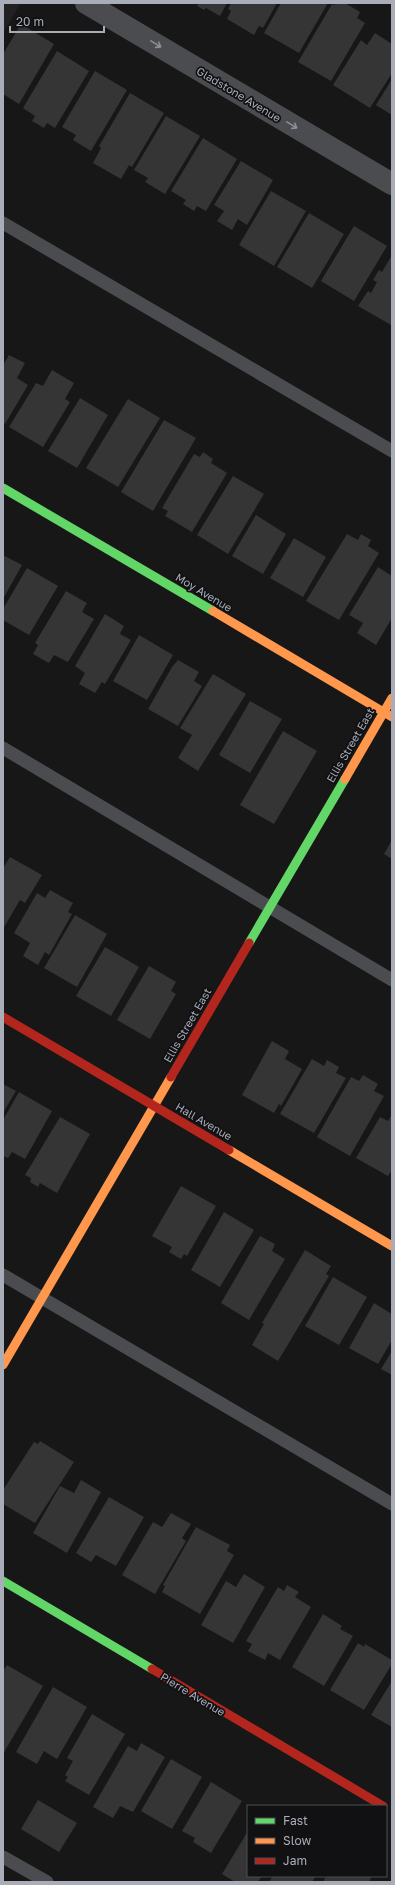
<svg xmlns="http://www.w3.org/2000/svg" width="395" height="1885" viewBox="0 0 395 1885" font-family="'Golos Text',sans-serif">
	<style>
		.built { fill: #212123 }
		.building { fill: #353536 }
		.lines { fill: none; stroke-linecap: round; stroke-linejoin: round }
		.lane { stroke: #4b4c50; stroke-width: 13 }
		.street { stroke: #4b4c50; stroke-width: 22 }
		.fast { stroke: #63d668; stroke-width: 9 }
		.slow { stroke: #ff974d; stroke-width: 9 }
		.jam { stroke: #b3261e; stroke-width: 9 }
		.oneway { stroke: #8c9099 }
		.labels { text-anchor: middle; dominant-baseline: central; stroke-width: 3.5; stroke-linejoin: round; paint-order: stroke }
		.street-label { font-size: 11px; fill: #a8adb8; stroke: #111113 }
	</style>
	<rect width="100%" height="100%" fill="#171717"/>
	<path class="built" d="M3,3h18l-18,30z"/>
	<path class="building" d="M199,3h28l-7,13 -14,-8 -2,2 -7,-4z
		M231,3h46l-14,25 -4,-2 -5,9 -27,-16 4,-8 -3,-2z
		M281,3h47l-29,50 -35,-20z
		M336,3h9l15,9 -3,6 8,5 -34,58 -33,-19 34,-58 2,1z
		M21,24l33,20 -35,60 -16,-10v-40z
		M375,33l17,11v29l-22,35 -37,-23 28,-45 6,5z
		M57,51l32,20 -34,57 -8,-5 -3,5 -12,-7 3,-5 -12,-8z
		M95,71l32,19 -36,61 -18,-11 3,-5 -14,-8z
		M392,79v36l-16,-10z
		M130,93l34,20 -32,54 -3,-2 -8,14 -28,-16 8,-15 -2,-2z
		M166,116l34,20 -35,58 -20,-12 3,-4 -14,-8z
		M203,138l34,21 -31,52 -9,-5 -3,5 -11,-7 3,-4 -15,-9z
		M241,161l32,19 -26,45 -9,-6 -6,11 -15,-9 7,-10 -10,-6z
		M271,191l35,20 -32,55 -35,-21z
		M309,213l35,21 -32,54 -35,-21z
		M354,226l33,20 -33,55 -33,-20z
		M392,255v68l-1,2 -33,-19 10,-15 3,2 6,-11 -4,-2 6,-10 3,2z
		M9,355l16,8 -8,15 11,7 -23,39 -2,-2v-57z
		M52,370l22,13 -9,16 5,3 -27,45 -34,-20 27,-44 7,3z
		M80,398l28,17 -31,53 -29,-17z
		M128,399l32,19 -42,69 -32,-19z
		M164,420l32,18 -43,73 -32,-19z
		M203,452l10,7 -2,4 16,10 -35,59 -27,-16 3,-5 -6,-3 32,-54 6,3z
		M233,476l31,18 -36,60 -31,-19z
		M256,515l30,19 -23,40 -31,-18z
		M347,534l11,6 3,-6 10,6 -3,6 11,7 -40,67 -33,-19z
		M294,538l32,19 -23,40 -33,-19z
		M3,555l19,10 -19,34z
		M378,567l14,9v42l-16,27 -19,-12 6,-10 -14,-8z
		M27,568l31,18 -29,49 -26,-15v-11z
		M66,591l21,12 -5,9 12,7 -26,43 -14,-7 -5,8 -16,-9 5,-9 -3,-2z
		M105,614l19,12 -4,8 11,6 -26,44 -3,-2 -7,11 -16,-9 6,-11 -10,-7z
		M139,635l34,20 -26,45 -34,-19z
		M178,660l21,12 -5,9 8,5 -24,40 -30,-17 24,-42z
		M213,674l33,20 -48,77 -20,-13 14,-23 -12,-7z
		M250,701l32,18 -32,54 -31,-18z
		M283,731l34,20 -43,73 -34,-19z
		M392,840v19l-8,-5z
		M10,857l32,18 -17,28 -5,-3 -17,29v-61z
		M50,890l23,13 -5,9 4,2 -23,41 -4,-3 -7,13 -15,-9 7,-13 -16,-10 23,-40 8,5z
		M75,915l32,19 -30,53 -33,-19z
		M105,947l34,20 -28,49 -35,-20z
		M149,966l27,16 -5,9 5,3 -26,45 -33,-19z
		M272,1041l17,10 -4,8 17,10 -21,37 -2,-2 -5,9 -32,-18z
		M312,1059l12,7 3,-6 12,7 -3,6 10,5 -32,55 -34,-19z
		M363,1075l15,9 -4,7 10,5 -34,60 -33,-19 34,-60 8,4z
		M3,1084l13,7 -13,22z
		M19,1092l33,19 -27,48 -13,-7 -4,6 -5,-2v-36z
		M392,1114v56l-4,6 -32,-18 24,-41 8,4z
		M60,1117l30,17 -33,59 -17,-10 -2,4 -8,-5 1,-4 -6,-3z
		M181,1186l35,20 -29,50 -3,-2 -3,5 -12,-7 3,-5 -20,-11z
		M224,1212l30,18 -34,57 -29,-17z
		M260,1236l15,8 -3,7 13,8 -36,61 -28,-17z
		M305,1250l26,16 -5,8 3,2 -51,85 -26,-16 12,-21 -2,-1z
		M333,1277l34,20 -28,48 -34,-19z
		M374,1303l18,11v26l-14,24 -29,-16z
		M392,1351v24l-11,-6z
		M40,1441l34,21 -39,61 -32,-19v-14l31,-48 4,2z
		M81,1480l20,12 -34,61 -34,-20 27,-47 14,7z
		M109,1497l35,20 -28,49 -20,-11 -5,7 -15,-9z
		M171,1513l20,11 -9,14 4,3 -31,53 -33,-19 31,-53 9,5z
		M196,1527l34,18 -3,6 7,4 -34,59 -38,-22 3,-6 -2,-1z
		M244,1574l21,13 -32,56 -32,-18 25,-44 10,6z
		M287,1585l12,7 -4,5 16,10 -31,53 -12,-7 -3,7 -17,-9 4,-7 -6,-3 32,-54 6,4z
		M323,1614l19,12 -2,3 13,7 -29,50 -32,-19z
		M358,1643l6,4 1,-3 27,16v4l-28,46 -34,-20z
		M7,1665l36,21 -40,68v-83z
		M392,1681v46l-21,-12z
		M53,1687l34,20 -30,52 -13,-8 -7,13 -21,-12z
		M92,1714l33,20 -36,61 -24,-14 3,-4 -3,-2 8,-14 -6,-3z
		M141,1743l24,14 -32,55 -13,-6 -7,12 -20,-11 35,-61 9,5z
		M171,1759l31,18 -30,52 -31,-18z
		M211,1782l31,19 -31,52 -18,-11 2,-4 -13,-7z
		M38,1800l39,23 -18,29 -38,-23z
		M248,1831v45h14l-4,6h-23l-13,-8z
		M273,1876h43l-4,6h-43z
		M326,1876h43l2,2 -2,4h-46z"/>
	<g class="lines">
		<path class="lane" d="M3,223l389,228
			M3,748l389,232
			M3,1275l389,229
			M3,1857l44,25"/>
		<path class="street" d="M86,3l306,181"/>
		<path class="fast" d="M3,488l210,123
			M249,943l96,-164
			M3,1581l149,88"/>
		<path class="slow" d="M213,611l179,106
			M345,779l47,-81
			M229,1150l163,96
			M3,1365l168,-288"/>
		<path class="jam" d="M3,1017l226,133
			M171,1077l78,-134
			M152,1669l231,137"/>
	</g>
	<defs><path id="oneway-shaft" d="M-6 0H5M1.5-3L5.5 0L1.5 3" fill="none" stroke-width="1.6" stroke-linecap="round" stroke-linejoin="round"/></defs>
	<g class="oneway">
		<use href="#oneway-shaft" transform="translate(156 44) rotate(31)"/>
		<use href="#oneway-shaft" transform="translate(292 125) rotate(31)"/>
	</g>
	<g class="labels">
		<g class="street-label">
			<text transform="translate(239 94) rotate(31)">Gladstone Avenue</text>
			<text transform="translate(204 592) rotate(31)">Moy Avenue</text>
			<text transform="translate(350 745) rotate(-60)">Ellis Street East</text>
			<text transform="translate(187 1025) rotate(-60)">Ellis Street East</text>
			<text transform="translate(204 1121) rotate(30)">Hall Avenue</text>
			<text transform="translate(193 1694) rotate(31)">Pierre Avenue</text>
		</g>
	</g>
	<rect width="395" height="1885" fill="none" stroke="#a8adb8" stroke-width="8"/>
	<rect x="247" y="1805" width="140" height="72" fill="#111113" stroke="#4d4f55"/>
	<rect x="255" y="1818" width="20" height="6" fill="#63d668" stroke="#4d4f55"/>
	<text x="283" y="1825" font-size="12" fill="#a8adb8">Fast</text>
	<rect x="255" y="1838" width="20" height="6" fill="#ff974d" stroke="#4d4f55"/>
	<text x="283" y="1845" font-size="12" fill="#a8adb8">Slow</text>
	<rect x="255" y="1858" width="20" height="6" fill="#b3261e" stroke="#4d4f55"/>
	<text x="283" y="1865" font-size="12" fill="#a8adb8">Jam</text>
	<path d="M10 26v6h94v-6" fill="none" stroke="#a8adb8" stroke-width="2"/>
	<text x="16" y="26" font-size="12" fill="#a8adb8" stroke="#111113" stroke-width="3" paint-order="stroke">20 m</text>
</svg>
